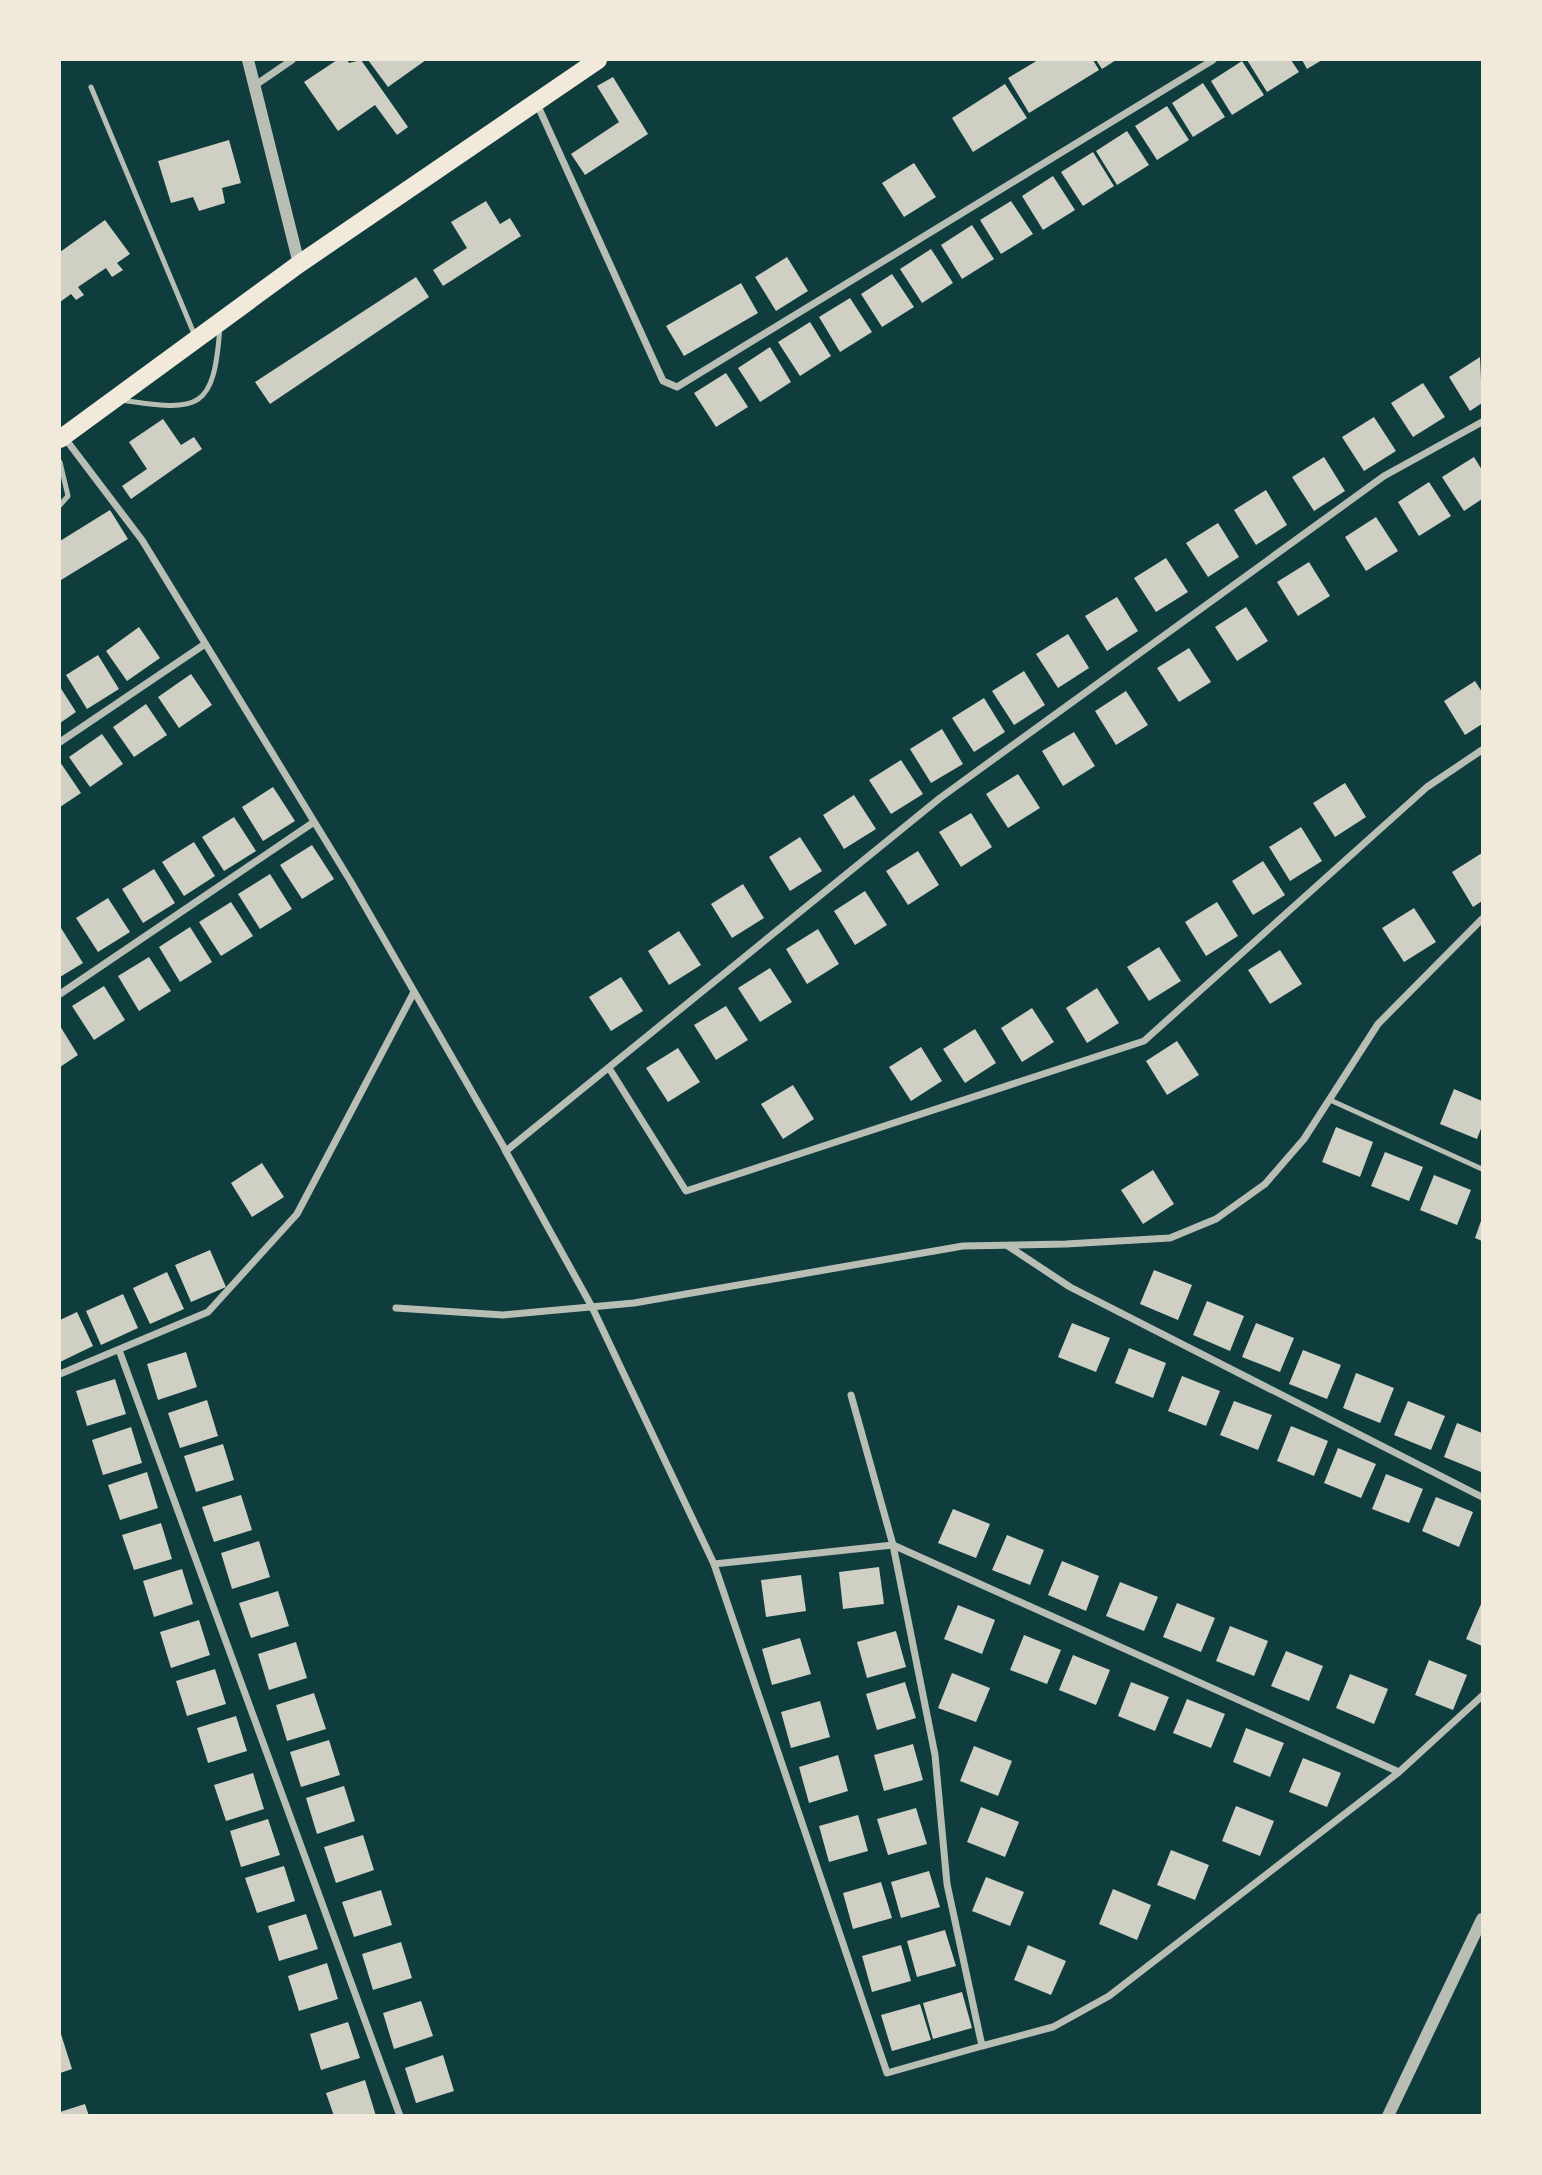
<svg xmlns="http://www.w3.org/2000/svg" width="1542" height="2175" viewBox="0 0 1542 2175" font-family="'Source Serif 4',serif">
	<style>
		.building { fill: #cfcfc3 }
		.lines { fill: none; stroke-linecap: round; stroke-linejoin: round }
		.service { stroke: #b8beb3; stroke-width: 5 }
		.minor { stroke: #b8beb3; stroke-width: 7 }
		.tertiary { stroke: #b8beb3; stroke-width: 12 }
		.primary { stroke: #f1e9da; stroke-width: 18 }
	</style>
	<rect width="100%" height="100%" fill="#0f3d3e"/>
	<path class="building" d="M337,60h10l2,3 12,-3 47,67 -11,8 -22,-30 -37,26 -34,-49z
		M368,60h58l-38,27z
		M1038,60h55l6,10 -70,43 -21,-35z
		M1096,60h20l-14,9z
		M1247,60h44l8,12 -32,20z
		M1302,60h20l-15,9z
		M1242,61l22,34 -32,20 -21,-34z
		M613,77l35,57 -63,41 -14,-21 48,-32 -22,-36z
		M1203,83l22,34 -32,20 -21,-34z
		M1005,84l22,34 -54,34 -21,-34z
		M1167,106l22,34 -32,20 -22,-34z
		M1127,131l22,34 -32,20 -21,-34z
		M229,140l12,43 -19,5 3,15 -26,8 -6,-14 -22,6 -13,-42z
		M1093,152l21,34 -31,20 -22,-34z
		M914,163l22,34 -32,20 -22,-34z
		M1053,176l22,34 -32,20 -21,-34z
		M486,201l14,23 10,-6 11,18 -78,50 -10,-16 34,-22 -16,-26z
		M1011,201l22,33 -32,20 -21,-34z
		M105,220l25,34 -13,9 6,7 -11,7 -6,-9 -28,19 6,8 -8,5 -5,-6 -11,8v-50z
		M972,225l22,34 -32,20 -21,-34z
		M931,249l22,34 -31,20 -22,-34z
		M787,257l21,34 -32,20 -21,-34z
		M892,274l22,33 -32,20 -21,-33z
		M416,277l13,20 -159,107 -15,-22z
		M741,283l17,30 -74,43 -18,-30z
		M850,298l22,34 -32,20 -21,-35z
		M810,322l21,34 -31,20 -22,-34z
		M770,347l21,35 -31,20 -22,-34z
		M1480,357l2,46 -12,8 -21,-34z
		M726,373l22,34 -32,20 -22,-34z
		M1423,383l22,34 -32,20 -22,-34z
		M1374,417l22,34 -32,20 -22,-34z
		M163,419l18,26 13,-8 8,12 -71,50 -9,-13 25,-17 -18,-27z
		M1324,457l21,34 -31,20 -22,-34z
		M1474,457l8,13v29l-18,12 -22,-34z
		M1429,482l22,34 -32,20 -21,-34z
		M1266,490l21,35 -31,20 -22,-35z
		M110,510l18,29 -67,41 -1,-39z
		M1376,517l22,34 -32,20 -21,-34z
		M1218,523l21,34 -31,20 -22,-34z
		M1166,558l22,34 -32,20 -22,-34z
		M1309,562l21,34 -32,20 -21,-34z
		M1117,597l21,34 -31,20 -22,-35z
		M1246,607l22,34 -31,20 -22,-34z
		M139,627l21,31 -33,23 -21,-30z
		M1068,634l21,34 -31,20 -22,-34z
		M1189,648l22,34 -32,20 -22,-34z
		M98,655l21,34 -32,20 -21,-34z
		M1024,671l21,34 -31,20 -22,-34z
		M191,674l21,31 -33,23 -21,-31z
		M1475,681l7,11v32l-17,11 -21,-34z
		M60,687l16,25 -16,11z
		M1126,691l22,34 -32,20 -21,-34z
		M984,698l21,34 -31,20 -22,-34z
		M146,704l21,31 -33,22 -21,-30z
		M942,729l21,35 -32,19 -21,-34z
		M1074,732l21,34 -32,20 -21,-35z
		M102,734l21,30 -33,23 -21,-30z
		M901,760l22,34 -32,20 -22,-34z
		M60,762l21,31 -21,14z
		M1018,774l22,34 -32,20 -22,-34z
		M1345,783l21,34 -31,20 -22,-34z
		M273,787l22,34 -32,20 -21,-34z
		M854,795l22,34 -32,20 -21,-34z
		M971,813l21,34 -31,20 -22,-35z
		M234,817l22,34 -32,20 -22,-34z
		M1301,827l21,34 -32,20 -21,-34z
		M800,837l22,34 -32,20 -21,-34z
		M194,842l21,34 -31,20 -22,-34z
		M312,845l22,34 -32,20 -22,-34z
		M918,851l21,34 -31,20 -22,-34z
		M1482,853v48l-9,6 -21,-35z
		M1263,861l22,34 -32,20 -21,-34z
		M154,869l21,34 -32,20 -21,-34z
		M270,874l22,35 -32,20 -22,-35z
		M743,884l21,34 -32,20 -21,-34z
		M865,891l22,34 -32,20 -21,-34z
		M108,898l22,34 -32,20 -22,-34z
		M231,902l22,34 -32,20 -22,-34z
		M1217,902l21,34 -32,20 -21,-34z
		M1414,908l22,34 -32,20 -22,-34z
		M190,927l22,35 -32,20 -21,-35z
		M61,928l22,35 -23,14v-48z
		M818,929l21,35 -32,20 -21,-35z
		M679,931l22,34 -32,20 -21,-34z
		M1159,947l22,34 -32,20 -22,-34z
		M1280,950l22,34 -32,20 -22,-34z
		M149,957l22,34 -32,20 -21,-35z
		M770,968l22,34 -32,20 -22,-34z
		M621,977l22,34 -32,20 -22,-34z
		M104,986l21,34 -31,20 -22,-34z
		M1097,988l22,35 -32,20 -21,-35z
		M726,1006l22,34 -32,20 -22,-35z
		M1032,1008l22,34 -32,20 -21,-34z
		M60,1026l18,29 -18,12z
		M975,1029l21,34 -31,20 -22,-34z
		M1177,1041l22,34 -32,20 -21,-34z
		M921,1047l21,34 -31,20 -22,-34z
		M678,1048l22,34 -32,20 -22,-34z
		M793,1085l21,34 -31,20 -22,-35z
		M1454,1089l28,12v25l-5,13 -37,-15z
		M1336,1127l37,15 -13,35 -38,-15z
		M1385,1152l38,15 -14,34 -38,-15z
		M262,1163l22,34 -32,20 -21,-34z
		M1153,1170l21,34 -31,20 -22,-34z
		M1434,1175l37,15 -14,35 -37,-15z
		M1482,1218v23l-7,-3z
		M210,1250l16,37 -35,15 -16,-37z
		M1154,1270l38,15 -14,35 -38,-16z
		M167,1272l17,37 -34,15 -17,-36z
		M123,1294l15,34 -37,17 -15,-34z
		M1207,1301l37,15 -14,35 -37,-16z
		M77,1312l16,34 -33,16v-42z
		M1072,1323l38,15 -14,34 -38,-15z
		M1256,1323l38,15 -14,34 -38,-15z
		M1129,1348l37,15 -13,35 -38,-15z
		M1303,1350l38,15 -14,34 -38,-15z
		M186,1352l11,35 -39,13 -11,-36z
		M1356,1373l38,15 -14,35 -37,-15z
		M1182,1376l38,15 -14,35 -38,-15z
		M115,1379l11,35 -39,12 -11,-35z
		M207,1400l11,36 -38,12 -12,-35z
		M1234,1401l38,14 -14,35 -38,-15z
		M1408,1401l37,15 -14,34 -37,-15z
		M1457,1423l25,10 -1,39 -37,-15z
		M1291,1426l37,15 -14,35 -37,-15z
		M131,1427l11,36 -39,12 -11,-35z
		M223,1444l11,36 -38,12 -12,-36z
		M1338,1448l38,16 -15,34 -37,-15z
		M147,1472l11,36 -38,12 -12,-35z
		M1386,1474l37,15 -14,34 -37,-14z
		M241,1495l11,35 -38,12 -12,-35z
		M1436,1497l37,15 -14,35 -37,-16z
		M953,1509l37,15 -14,34 -38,-15z
		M161,1523l11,36 -38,11 -12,-35z
		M1007,1535l37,15 -14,35 -38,-15z
		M259,1541l11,36 -38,12 -11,-36z
		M1062,1561l37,15 -13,35 -38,-16z
		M879,1567l5,37 -41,5 -4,-37z
		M182,1569l11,35 -39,13 -11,-36z
		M801,1575l5,36 -40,6 -5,-37z
		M1120,1582l38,15 -14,34 -38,-15z
		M278,1591l11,35 -38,12 -12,-35z
		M1177,1603l38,15 -14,34 -38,-15z
		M1481,1604l1,1v41l-16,-7z
		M958,1605l37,15 -13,34 -38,-15z
		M199,1620l11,35 -39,13 -11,-36z
		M1230,1626l38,15 -14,35 -38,-15z
		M896,1631l10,36 -39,11 -10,-36z
		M1024,1635l37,15 -14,34 -37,-14z
		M800,1638l11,36 -39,11 -10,-36z
		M296,1642l11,36 -38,12 -11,-36z
		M1286,1651l37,15 -14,35 -38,-15z
		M1073,1655l37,15 -14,35 -37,-15z
		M1429,1660l38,15 -14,35 -38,-15z
		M215,1669l11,35 -39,12 -11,-35z
		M952,1673l38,15 -14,34 -38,-14z
		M1350,1674l38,15 -14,35 -38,-16z
		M905,1682l11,36 -39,12 -11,-36z
		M1131,1682l38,15 -14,34 -37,-15z
		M314,1693l12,36 -39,12 -11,-36z
		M1187,1699l38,15 -14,34 -38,-15z
		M820,1701l10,36 -39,11 -10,-36z
		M236,1716l11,35 -39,12 -11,-35z
		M1246,1728l38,15 -14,34 -37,-15z
		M329,1740l11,35 -39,12 -11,-35z
		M913,1744l10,36 -39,11 -10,-36z
		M974,1746l38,15 -14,35 -38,-15z
		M838,1755l10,36 -39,12 -10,-36z
		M1303,1758l38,15 -14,34 -38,-15z
		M253,1773l11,36 -38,12 -12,-36z
		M344,1786l11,35 -38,13 -11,-36z
		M1236,1806l38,15 -14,35 -38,-15z
		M981,1807l38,15 -14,35 -38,-15z
		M916,1808l11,36 -39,11 -11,-36z
		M858,1815l10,36 -39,11 -10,-36z
		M268,1819l12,36 -39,12 -11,-36z
		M363,1835l11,35 -38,13 -12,-36z
		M1171,1850l38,15 -14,35 -38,-15z
		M284,1866l11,35 -38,12 -12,-35z
		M929,1871l11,36 -39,11 -10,-36z
		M986,1877l38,15 -14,34 -38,-15z
		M881,1882l11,36 -39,11 -10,-36z
		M1113,1889l38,16 -14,35 -38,-16z
		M381,1890l11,35 -38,12 -12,-35z
		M306,1914l12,35 -39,12 -11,-35z
		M945,1930l11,36 -39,11 -10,-36z
		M401,1942l11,36 -39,12 -11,-36z
		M901,1945l10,36 -39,11 -10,-36z
		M1028,1945l38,16 -15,34 -37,-15z
		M327,1963l11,36 -39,12 -11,-35z
		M962,1992l10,36 -39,11 -10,-36z
		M421,2001l12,35 -39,13 -11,-36z
		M920,2004l11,36 -39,11 -11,-36z
		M348,2022l12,36 -39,12 -11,-36z
		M60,2031l12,38 -12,4z
		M443,2055l11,36 -38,12 -11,-35z
		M365,2080l11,36h-42l-8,-23z
		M85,2104l4,12h-29v-4z"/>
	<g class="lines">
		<path class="service" d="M91,87l104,249
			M121,400c79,12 93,11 99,-74
			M60,462l8,34 -8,9
			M1330,1100l152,69"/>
		<path class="minor" d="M254,86l38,-26
			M537,104l126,277 14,6 536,-327
			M64,437l78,103 209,342 155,269 434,-353 444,-322 98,-54
			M60,742l145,-98
			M60,994l254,-172
			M609,1068l77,123 458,-150 283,-254 55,-37
			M505,1150l87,157 122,257 179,-19 506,227 83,-76
			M1008,1246l62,41 412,210
			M396,1308l107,7 131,-12 329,-57 103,-2 104,-6 46,-19 49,-35 39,-45 74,-115 104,-105
			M119,1350l281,766
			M60,1374l148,-62 89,-98 117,-222
			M851,1395l42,150 42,210 12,129 35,162 71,-19 56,-31 290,-224
			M714,1564l173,509 95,-27"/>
		<path class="tertiary" d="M248,60l51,204
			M1388,2116l94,-197"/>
		<path class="primary" d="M60,439l239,-175 299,-204"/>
	</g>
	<rect width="1542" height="2175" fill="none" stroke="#f1e9da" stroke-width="122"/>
</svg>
